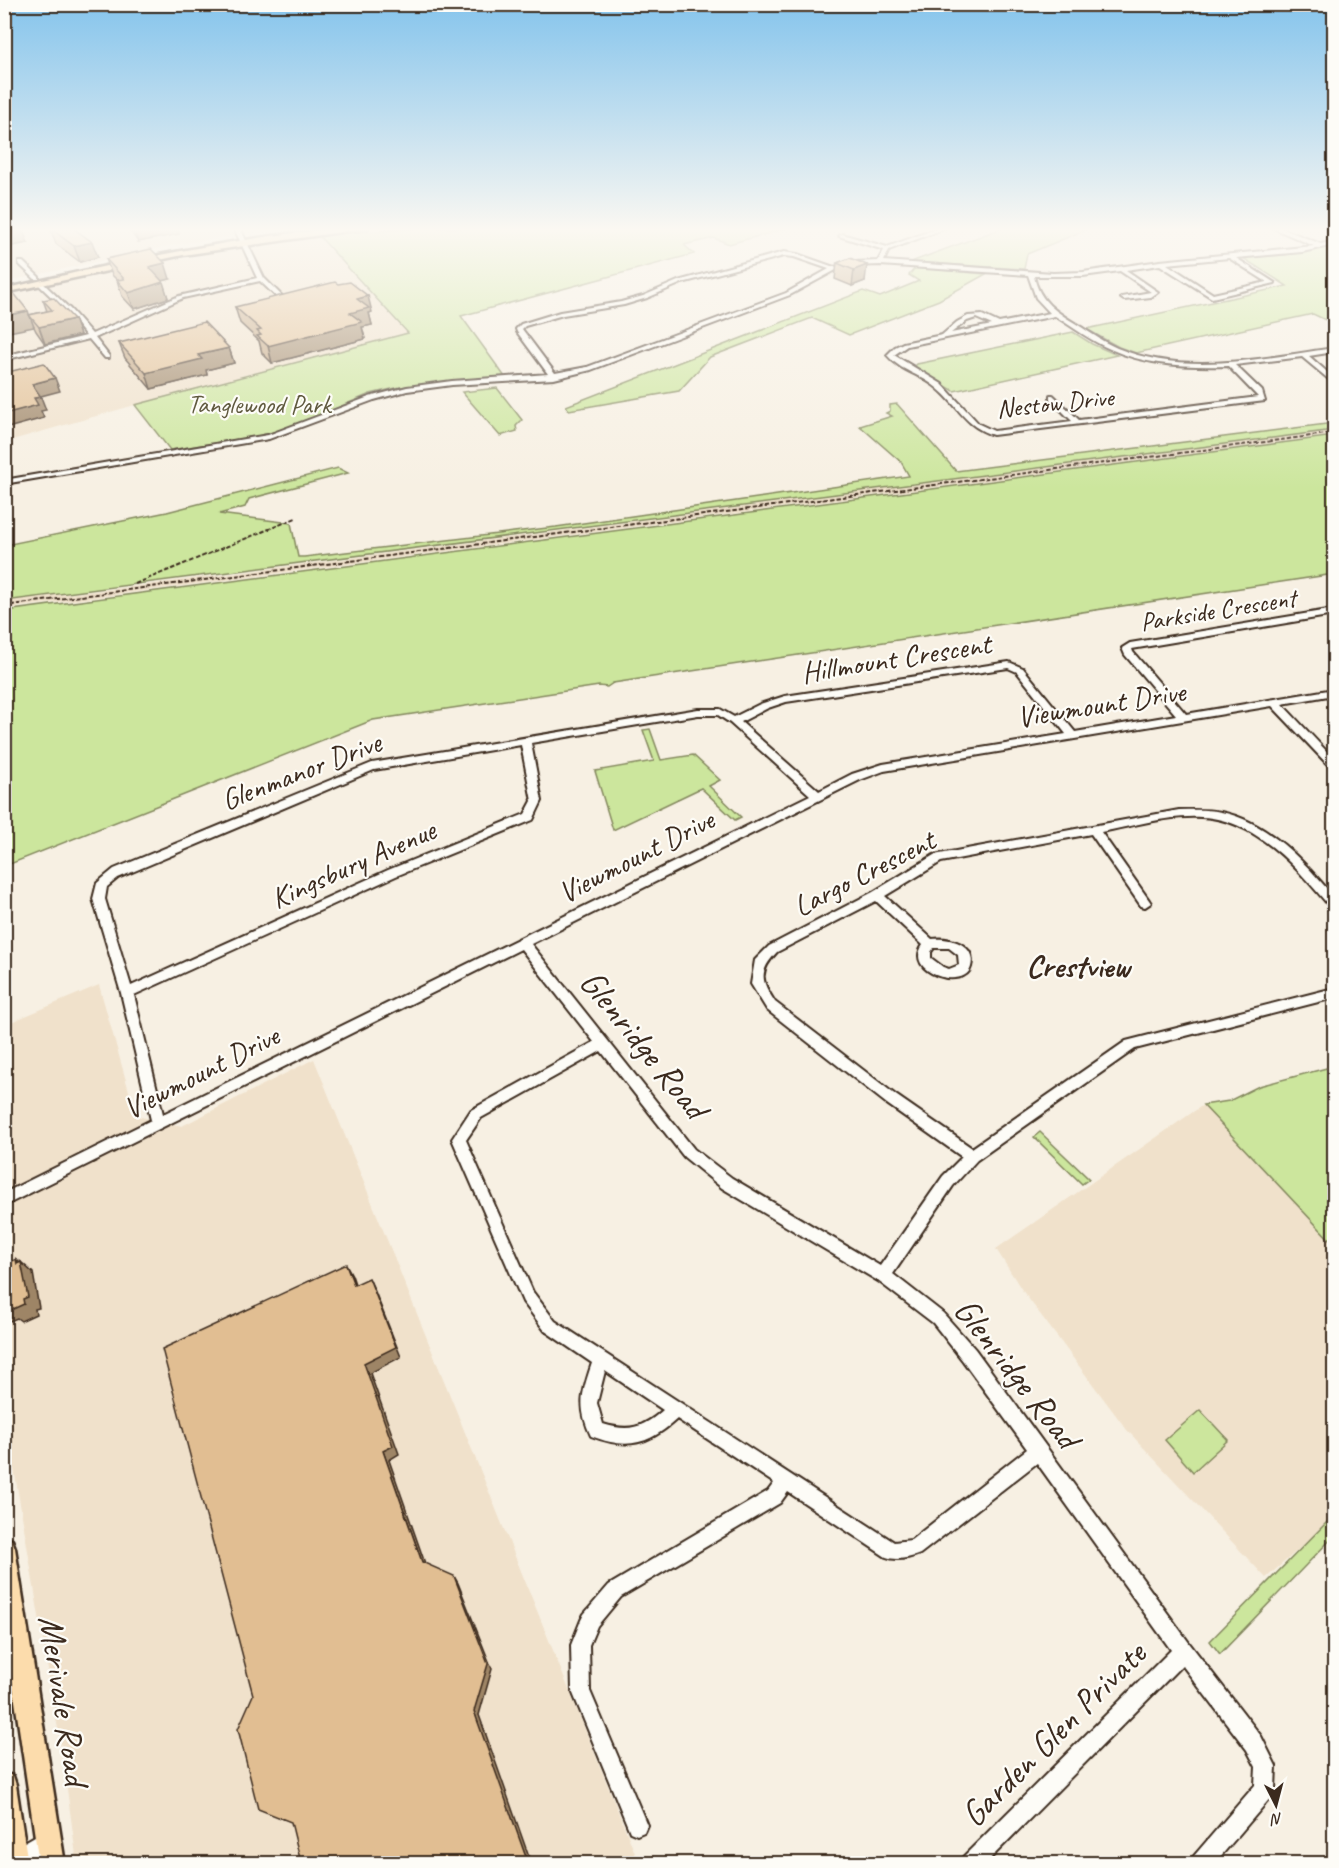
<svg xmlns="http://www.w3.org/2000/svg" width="1339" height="1868" viewBox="0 0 1339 1868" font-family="Caveat,sans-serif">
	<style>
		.built { fill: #f0e1cb }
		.green { fill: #cce69d; stroke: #84885e; stroke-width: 1.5 }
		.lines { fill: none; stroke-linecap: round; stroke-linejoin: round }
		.minor-casing { stroke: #3b2a1e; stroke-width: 4 }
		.major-casing { stroke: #3b2a1e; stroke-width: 5 }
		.minor { fill: #fdfcf7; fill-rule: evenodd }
		.major { fill: #fcdcac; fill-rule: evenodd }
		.rail { stroke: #3b2a1e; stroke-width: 2; stroke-dasharray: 4.5 2; stroke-linecap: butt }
		.wall { fill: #c2a37e; stroke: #3b2a1e; stroke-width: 1.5 }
		.shaded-wall { fill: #9e8566; stroke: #3b2a1e; stroke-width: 1.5 }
		.building { fill: #e1be92; stroke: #3b2a1e; stroke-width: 1.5 }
		.labels { text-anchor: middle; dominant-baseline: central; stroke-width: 4.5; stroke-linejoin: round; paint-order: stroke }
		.far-street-label { font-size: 26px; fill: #3b2a1e; stroke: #fdfcf7 }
		.far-park-label { font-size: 26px; fill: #5f593e; stroke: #fdfcf7 }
		.street-label { font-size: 30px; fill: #3b2a1e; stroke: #fdfcf7 }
		.neighbourhood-label { font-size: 32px; font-weight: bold; fill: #3b2a1e; stroke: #fdfcf7 }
		.near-street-label { font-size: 36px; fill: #3b2a1e; stroke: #fdfcf7 }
	</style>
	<rect width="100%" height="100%" fill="#f7f0e3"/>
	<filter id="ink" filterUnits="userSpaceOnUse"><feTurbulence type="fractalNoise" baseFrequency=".0167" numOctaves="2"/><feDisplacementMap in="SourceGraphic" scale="12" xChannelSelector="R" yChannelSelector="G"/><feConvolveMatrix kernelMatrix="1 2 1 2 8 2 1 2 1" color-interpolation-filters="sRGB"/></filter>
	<g filter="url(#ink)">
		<path class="built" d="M10,228h275l-113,17 -167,37 -1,-53z
			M318,235l90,98 -273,72 -130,37 -1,-148 73,-18z
			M1334,430v5l-1329,174 -1,-8 119,-13z
			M99,985l37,131 46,10 132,-67 325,804h-562l-14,-104 -58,-344 -1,-390z
			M1203,1105l131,139v274l-68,60 -139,-148 -105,-140 -26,-41z"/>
		<path class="green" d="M425,228h363l-59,16 -15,-6 -30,7 10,9 -233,62 44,61 -105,10 -30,7 -78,33 -34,9 -88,14 -35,-45 273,-72 -90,-98z
			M1002,228h88l-63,26 -3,15 -113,-7z
			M1334,245v79l-21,-10 -177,39 -17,-6 -33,-18 201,-43 -44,-28 42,-3z
			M915,268l71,6 -47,26 -90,35 -37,-17 -102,39 -31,34 -110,19 -3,-4 297,-115 17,6 39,-16 -10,-6z
			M1073,332l19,12 25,11 -163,36 -40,-24 3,-3z
			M497,388l25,32 -6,6 1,5 -17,5 -38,-44z
			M897,404l59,67 378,-48v7l-1329,171v-56l162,-33 171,-44 10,5 -99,26 -4,8 -26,7 72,9 7,34h6l252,-30 353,-51 -8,-14 -41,-36 32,-10 -6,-3 4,-2v-6z
			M1334,436v138l-721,109 -6,4 -8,-1 -226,34 -368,146v-255z
			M650,729l11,31 32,-5 27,25 -11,6 32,31 -6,3 -34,-32 -88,42 -18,-59 59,-10 -11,-31z
			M1334,1066v178l-131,-139 26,-4 30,-15z
			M1040,1132l49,47 -7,5 -48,-47z
			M1200,1410l28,30 -35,32 -28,-32z
			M1328,1521l6,6v9l-114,118 -10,-13z"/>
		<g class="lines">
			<defs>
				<path id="minor" d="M234,228h6l24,50 27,27v2h-4l-27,-26 -77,17 -88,40 14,18v2h-4l-16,-19 -85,21v-4l82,-20 -19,-24 -29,-28v-2h4l29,28 21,24 87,-38 78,-18z
					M938,228h8l-57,22 -5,11 169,12 30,-1 77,-11 154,-15 -41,-18h8l40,16 13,-3v4l-32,7 -66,6 39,25 -63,15 -52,-33 -34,5 32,22 -7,5 -27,3 -3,-2 1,-1 29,-5 -31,-21 -37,5h-49c5,26 23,36 44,49 13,8 25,17 39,23 68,28 147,10 217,0v4l-25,4 25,22v5l-2,-1 -30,-25 -67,8 27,26 3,10 -272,34c-29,-9 -34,-29 -56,-47 -15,-13 -37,-17 -50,-33l8,-8 8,-4 39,-8 15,-13 11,-6 14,-1 17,8 51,-10 -14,-15 -8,-23 -148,-10 -27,1 -17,4 -46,25 -199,75 -37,9 -102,6 -45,6 -33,9 -105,39 -265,45v-4l264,-45 101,-38 38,-10 45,-6 96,-7 -31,-42 -1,-3 5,-5 39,-12 61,-10 22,-6 35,-15 106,-29 13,2 37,13 19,-5 25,-1 6,-11 -45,-14 3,-2 45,13zM784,256l10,1 35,12 -43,24 -199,74 -32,6 -33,-44 3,-3 38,-11 61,-10 23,-7 35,-15zM1229,258l38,24 -54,12 -46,-30zM1055,316c18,11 36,25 55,33 37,17 78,18 118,17l30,31 -179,23 -26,-25h-3v4l22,22 -78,10 -15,-7 -37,-40 -48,-29 13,-9zM976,318l16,7 -41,8 16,-12z
					M19,262h4l16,15v2h-4l-16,-15z
					M1334,609v6l-202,34 1,3 53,62 148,-25v6l-52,9 52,55v9l-4,-1 -58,-61 -388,65 -24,9 -329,164 163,205 38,29 148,88 63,-90 19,-19 -75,-53 -120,-94 -16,-26 4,-24 14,-14 104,-54 61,-37 245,-45c14,0 28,-1 42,2 46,9 84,50 113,85v11l-4,-1c-32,-38 -74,-88 -129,-90 -32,-2 -67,9 -100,15l48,68 2,3 -6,4 -4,-1 -50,-72 -150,28 -56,34 47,43c17,-2 45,5 39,28 -6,24 -68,6 -48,-22l-47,-44 -99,51c-19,20 -16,29 -2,50l122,94 75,52 154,-107 208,-53v10l-199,51 -158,111 -24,26 -60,88 50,39 32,36 215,295 71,92 15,30 -1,23 -3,7 -58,68h-24l3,-7 62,-72 1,-18 -9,-17 -65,-85 -197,199h-25l3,-7 208,-207 -134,-187 -117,91c-10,4 -24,7 -34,3l-98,-65 -8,11 -159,94 -24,29 -8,19 1,46 57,134 -3,7 -7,3 -7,-3 -58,-141 -1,-46 10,-25 3,-6 25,-29 159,-94 6,-8 -97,-64c-28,26 -50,31 -86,17 -14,-30 -9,-43 1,-73l-47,-32 -22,-29 -71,-163 19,-29 123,-68 -73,-93 -517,257v-13l147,-73 -30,-127 -28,-94 4,-16 17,-14 258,-106 326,-54h22l14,8 26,-13 25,-8 224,-34 14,6 52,64 101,-17 -51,-60 -3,-7 8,-5zM1008,668l9,4 49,62 -183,30 -31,10 -33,17 -78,-69 27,-14 18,-6zM698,715h20l12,8 80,72 -647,319 -29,-119 262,-119 137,-56 9,-19 -11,-58zM521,745l11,56 -7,13 -137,56 -257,116 -26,-87 2,-12 11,-9 256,-108zM934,948h15l9,7 1,10 -10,4 -6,-2 -12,-9v-6zM601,1051l83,106 38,31 156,93 55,42 30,38 64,88 -116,91 -17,2 -339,-221 -22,-29 -67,-152 15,-22zM605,1371l58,39c-20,18 -34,22 -60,14l-6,-21z
					M49,1828l7,3 3,7 -3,7 -30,19h-20l-2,-7 3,-5z"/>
				<path id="major" d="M342,228h26l-185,27 -179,38v-4c112,-26 224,-51 338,-61z
					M4,1537l8,3 3,8 50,316h-26l-35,-238z
					M4,1773l9,3 3,9 12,79h-24z"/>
			</defs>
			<use href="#minor" class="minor-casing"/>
			<use href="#major" class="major-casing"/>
			<use href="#minor" class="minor"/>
			<use href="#major" class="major"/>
			<path class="rail" d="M135,584l161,-66
				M4,606l1330,-173"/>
		</g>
		<path class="wall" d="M4,228l24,15 -16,3 -8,-8z
			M50,228l48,29 -18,5 -24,-18z
			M129,228h48l2,6 -41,8 -8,-11z
			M850,258l15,23 -13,5 -17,-7 2,-16z
			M106,259l64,20 -8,2 6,17 -34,11 -12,-13 -5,-16 -5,-5z
			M4,283l25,32 18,-4 -4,-11 31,19 6,16 -35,9 -9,-13 -2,-4 -30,-25z
			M235,307l137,5 -3,1 3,12 -10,2 3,12 -93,24 -10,-10 -3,-12 -19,-18z
			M119,343l110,5 5,15 -28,7 1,5 -56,14 -26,-31z"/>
		<path class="shaded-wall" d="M22,228l6,15 -16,3 -6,-15z
			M133,228h44l2,6 -41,8z
			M92,242l6,15 -18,5 -6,-16z
			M165,263l5,16 -16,4 -5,-16z
			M867,265l-2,16 -13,5 2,-16z
			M163,282l5,16 -34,11 -6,-16z
			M368,296l4,16 -3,1 3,12 -10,2 3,12 -93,24 -4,-17 82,-33 7,-14z
			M28,311l6,16 -30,6v-17z
			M74,319l6,16 -35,9 -6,-17z
			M229,348l5,15 -28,7 1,5 -56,14 -5,-16 52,-18z
			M55,378l5,13 -23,6 -5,-13z
			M41,397l5,13 -5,1 3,7 -40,11v-15l30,-16z
			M16,1259l6,6 -1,-3 12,11 6,35 -4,1 1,5 -15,7 -4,-3 -7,3 -6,-5v-9l13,-43z
			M346,1264l6,11 7,21 -5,-11z
			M369,1278l5,11 27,68 -31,16 29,81 -10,6 38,109 -5,-7 -39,-111 -19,-88z
			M454,1576l4,7 34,86 -13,46 51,145 -4,3h-5l-47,-152z"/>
		<path class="building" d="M4,228h17l-15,3z
			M50,228h23l19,14 -18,4z
			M151,249l14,14 -16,4 14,15 -35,11 -11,-13 7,-1 -18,-20z
			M850,258l17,7 -13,5 -17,-7z
			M335,282l3,2 12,-2 18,14 -11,3 12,9 -19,5 12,9 -94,24 -11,-10 4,-1 -4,-4 4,-1 -26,-23z
			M4,283h2l22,28 -24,5v-12l6,-1 -6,-7z
			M54,298l20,21 -35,8 -10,-12 23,-5 -9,-10z
			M204,322l25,26 -31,7 4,4 -56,14 -27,-30z
			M44,363l11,15 -23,6 9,13 -7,1 4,7 -34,9v-41z
			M16,1259l1,5 4,-2 7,35 -5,2 1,5 -15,7 -1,-6 -4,2v-42z
			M346,1264l8,21 15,-7 27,69 -32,16 29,83 -10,5 39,111 32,14 34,88 -14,47 53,149 -6,3h-220l-10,-41 -33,-13 -20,-80 15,-34 -91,-346z"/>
	</g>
	<linearGradient id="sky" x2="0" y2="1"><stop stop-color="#85c4ec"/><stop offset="0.47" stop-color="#fbf8f2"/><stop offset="1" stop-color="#fbf8f2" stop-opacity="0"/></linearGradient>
	<rect width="1339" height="489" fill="url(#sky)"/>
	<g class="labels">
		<g class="far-street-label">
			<text transform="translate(1055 403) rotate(-6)">Nestow Drive</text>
			<text transform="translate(1218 610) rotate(-9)">Parkside Crescent</text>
		</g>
		<g class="far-park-label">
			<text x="259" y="404">Tanglewood Park</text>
		</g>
		<g class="street-label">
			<text transform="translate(896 658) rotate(-9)">Hillmount Crescent</text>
			<text transform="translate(1101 704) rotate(-9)">Viewmount Drive</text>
			<text transform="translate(301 771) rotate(-21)">Glenmanor Drive</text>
			<text transform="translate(636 856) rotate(-27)">Viewmount Drive</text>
			<text transform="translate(353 864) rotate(-24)">Kingsbury Avenue</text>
			<text transform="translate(864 873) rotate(-27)">Largo Crescent</text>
			<text transform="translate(201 1072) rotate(-27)">Viewmount Drive</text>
		</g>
		<g class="neighbourhood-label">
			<text x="1078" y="966">Crestview</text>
		</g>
		<g class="near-street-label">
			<text transform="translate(644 1044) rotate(51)">Glenridge Road</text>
			<text transform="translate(1017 1373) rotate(52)">Glenridge Road</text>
			<text transform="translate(64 1700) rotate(81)">Merivale Road</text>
			<text transform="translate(1053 1734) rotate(-45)">Garden Glen Private</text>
		</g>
	</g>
	<rect width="1339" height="1868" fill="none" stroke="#fdfcf7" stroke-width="24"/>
	<rect x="12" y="12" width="1315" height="1844" fill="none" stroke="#3b2a1e" stroke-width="2" filter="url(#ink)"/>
	<g transform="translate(1276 1805) rotate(174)" stroke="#fdfcf7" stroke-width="4.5" paint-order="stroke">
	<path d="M0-4.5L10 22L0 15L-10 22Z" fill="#3b2a1e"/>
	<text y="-9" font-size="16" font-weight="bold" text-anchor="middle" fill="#3b2a1e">N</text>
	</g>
</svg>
